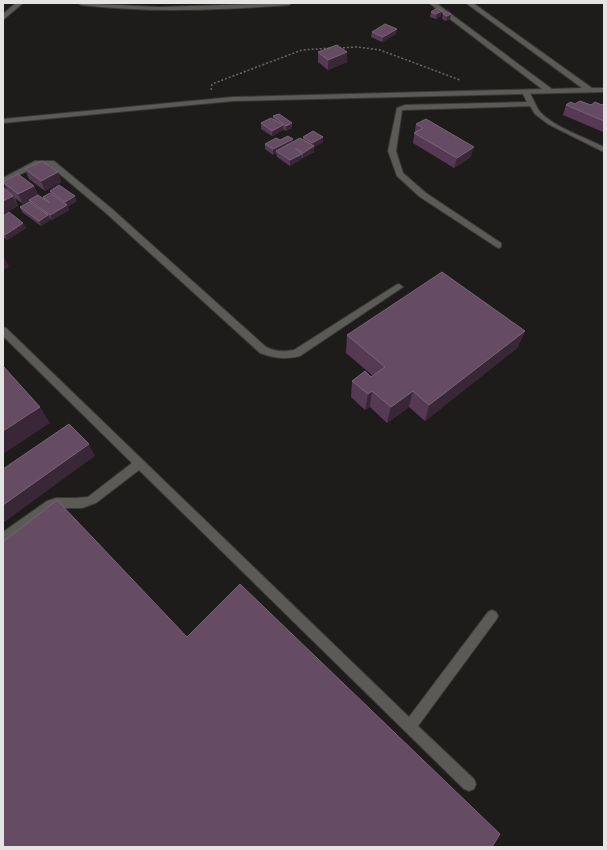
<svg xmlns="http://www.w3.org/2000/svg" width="607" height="850" viewBox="0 0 607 850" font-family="Signika,sans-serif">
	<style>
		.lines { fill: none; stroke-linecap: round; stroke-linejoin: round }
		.lane-casing { stroke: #383836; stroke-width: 2 }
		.street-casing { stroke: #383836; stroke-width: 2 }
		.path { stroke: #6a6967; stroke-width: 1.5; stroke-dasharray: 2 2; stroke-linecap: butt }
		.lane { fill: #5b5a57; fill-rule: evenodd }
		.street { fill: #5b5a57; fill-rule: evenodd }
		.wall { fill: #563a54 }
		.shaded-wall { fill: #392636 }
		.building { fill: #654c63; stroke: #796477 }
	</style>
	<rect width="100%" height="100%" fill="#1d1c1a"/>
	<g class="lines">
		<defs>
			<path id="lane" d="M525,90c8,3 10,17 16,23 15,15 43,24 63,34v5l-56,-28 -13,-10 -5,-8 -128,4 -6,41 7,22 23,20 75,50v4l-3,1 -78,-51 -23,-21 -9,-25 9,-43 8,-3 122,-3 -5,-10z
				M35,161h19l58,48 154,138c10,5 18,5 28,3l102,-65 3,-1 4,3 -103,69c-15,4 -26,2 -40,-3l-154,-140 -57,-48h-10l-36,18v-5z
				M3,327l3,1 403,389 79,-105 4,-2 4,2 2,4 -2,4 -78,106 56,53 2,5 -2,5 -5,2 -5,-2 -325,-319 -43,33 -14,5h-29l-50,35v-11l44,-31 9,-3h21l11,-1 44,-34 -129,-127z"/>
			<path id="street" d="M16,3h7l-20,17v-6z
				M78,3l81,4 133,-4 -3,2c-70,5 -138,8 -208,0z
				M429,3h7l116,86 30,-1 -116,-85h7l119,85h12v4l-371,9 -230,22v-4l230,-22 309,-8z"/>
		</defs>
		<use href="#lane" class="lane-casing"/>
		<use href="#street" class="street-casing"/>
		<path class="path" d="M339,48l17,-1 24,3 80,30
			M211,90l1,-6 90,-34 30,-2"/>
		<use href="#lane" class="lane"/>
		<use href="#street" class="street"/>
	</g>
	<path class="wall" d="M431,12l10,4 -5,3 -6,-2z
		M447,12l3,7 -4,2 -4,-2 1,-5z
		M372,32l24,2 -14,8 -11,-5z
		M318,52l29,10 -19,8 -10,-8z
		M604,103v28l-1,1 -40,-17 3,-10 9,-1 16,1h11z
		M273,116l19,12 -6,3 -3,-2v1l-11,6 -11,-7v-6l12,-4z
		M416,124l55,33 -17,11 -41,-25z
		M303,137l20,5 -9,5v5l-11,6h-1v1l-12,7 -13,-9 -1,-4 -3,2 -8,-6v-5l15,-4 13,2 10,-2z
		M25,169l33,3 3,10 -16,9 -16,-12z
		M3,182l31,4 4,9 6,4 -1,-2 8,-3 -1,-3 27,10 -9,5 1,4 -17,10 -3,-2 1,2 -9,6 -19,-14 -2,-5 9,-5v-1l-6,3 -8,-6 3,8 -15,8v-27l4,3z
		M3,216l23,12 -19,12 -4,-3z
		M525,331l-8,17 -92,73 -16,-14 -22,16 -17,-16 -5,3 -14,-13 1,-16 19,-4 2,-1 -27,-23 1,-18z"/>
	<path class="shaded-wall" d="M442,11l-1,5 -5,3v-5z
		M451,14l-1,5 -4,2 1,-5z
		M397,29l-1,5 -14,8 1,-5z
		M347,52v10l-19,8v-10z
		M292,123v5l-6,3v-5z
		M283,125v5l-11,6v-5z
		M323,137v5l-9,5v5l-11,6v-5l9,-6v-4z
		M293,139v5l-17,7v2l-3,2v-6z
		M474,147l-3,10 -17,11 3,-10z
		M302,154v5l-12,7v-6z
		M58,172l3,10 -16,9 -4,-10z
		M34,186l4,10 -15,8 -5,-10z
		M13,196l5,10 -15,8v-13z
		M75,196l2,5 -9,5 1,4 -17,10 -2,-5 17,-10 -2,-3z
		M48,215l2,5 -9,6 -2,-5z
		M23,223l3,5 -19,12 -2,-5z
		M3,257h1l5,10 -6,3z
		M525,331l-8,17 -92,73 4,-16z
		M372,391l-2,16 -5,3 3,-16z
		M413,391l-4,16 -22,16 4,-16z
		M40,407l10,16 -47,31v-23z
		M89,444l6,12 -92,67v-18z"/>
	<path class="building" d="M437,8l5,3 -6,3 -5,-2z
		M447,12l4,2 -4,2 -4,-2z
		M385,24l12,5 -14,8 -11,-5z
		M337,45l10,7 -19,8 -10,-8z
		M580,101l11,4 4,-3 7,3 2,-2v18l-38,-16 4,-3 5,2z
		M279,114l13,9 -6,3 -13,-10z
		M271,118l12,7 -11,6 -11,-8z
		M426,119l48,28 -17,11 -43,-25 9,-5 -7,-4z
		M313,131l10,6 -11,6 -9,-6z
		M288,136l5,3 -20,10 -8,-5 11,-6 4,2z
		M300,138l14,8 -11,7 -8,-5 7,6 -12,6 -14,-9z
		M42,161l16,11 -17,9 -16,-12z
		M18,174l16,12 -16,8 -15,-12z
		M59,185l16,11 -10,6 -15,-11z
		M3,187l10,9 -10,5z
		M50,193l17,12 -17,10 -21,-15 9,-5 12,8 -7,-6z
		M29,202l19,13 -9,6 -19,-14z
		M9,212l14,11 -18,12 -2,-1v-18z
		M442,272l83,59 -96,74 -16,-14 -22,16 -19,-16 -4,3 -16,-13 13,-10 6,6 14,-10 -38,-32z
		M3,366l37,41 -37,24z
		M69,424l20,20 -86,61v-36z
		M57,500l130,137 53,-53 260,250 -8,13h-489v-305z"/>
	<rect width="607" height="850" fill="none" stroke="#e4e4e2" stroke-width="8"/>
</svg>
